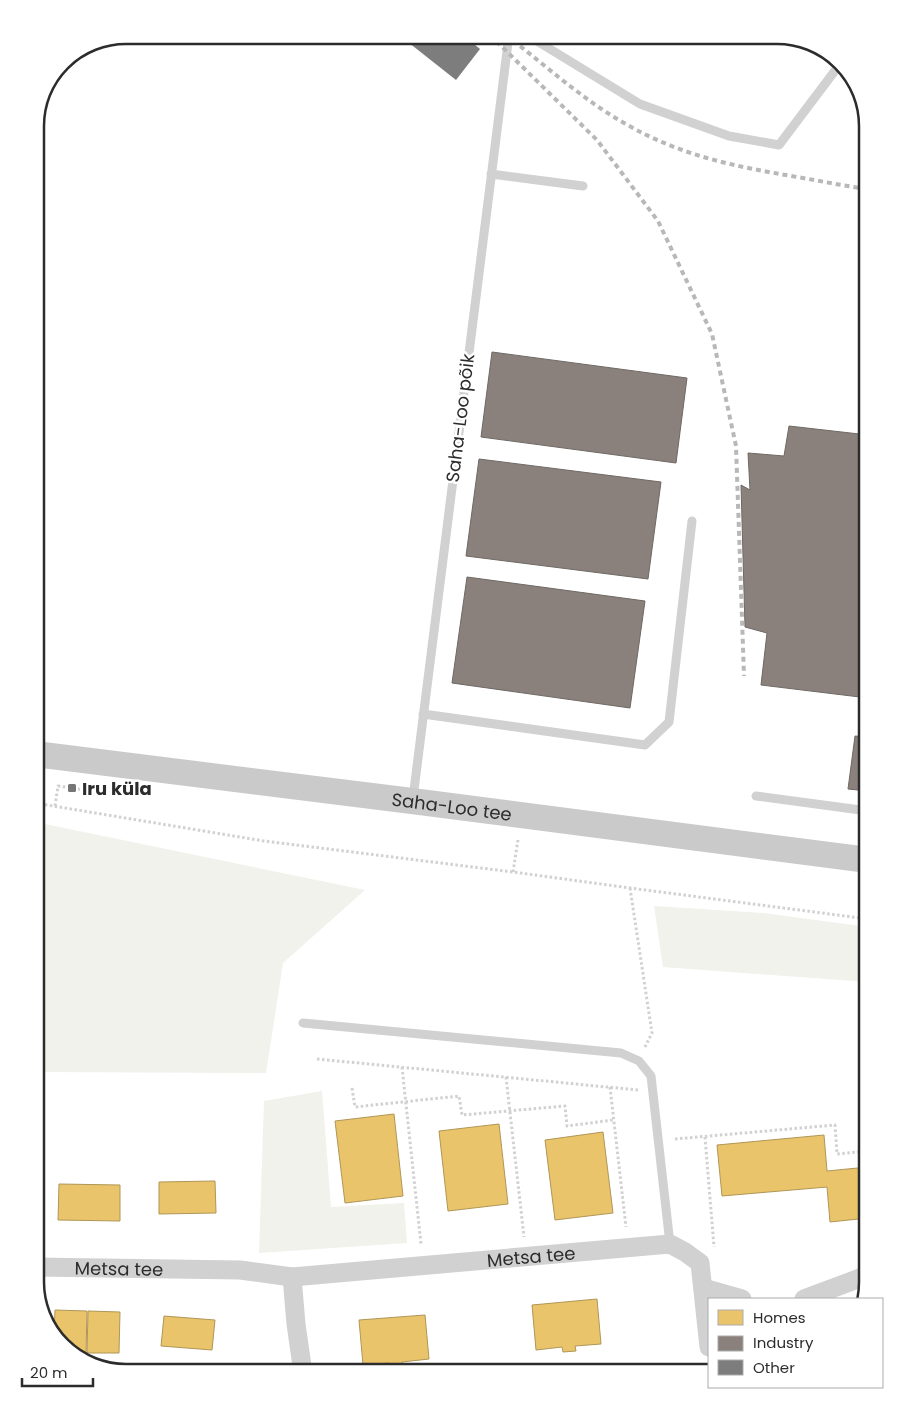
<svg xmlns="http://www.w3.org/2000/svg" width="903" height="1408" viewBox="0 0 903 1408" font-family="Poppins,sans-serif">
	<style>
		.green { fill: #f0f2eb }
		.homes { fill: #e9c46a; stroke: #b09657 }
		.industry { fill: #8a817c; stroke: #6e6864 }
		.building { fill: #7d7d7d }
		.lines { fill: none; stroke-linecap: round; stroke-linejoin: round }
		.path { stroke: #d1d1d1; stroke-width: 3; stroke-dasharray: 2.5 2.5; stroke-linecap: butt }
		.lane { stroke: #d1d1d1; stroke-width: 9 }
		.street { stroke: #d1d1d1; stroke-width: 19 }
		.secondary { stroke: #cacaca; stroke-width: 26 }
		.rail { stroke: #b8b8b8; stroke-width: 4; stroke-dasharray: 5 4; stroke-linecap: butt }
		.poi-dot { fill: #767676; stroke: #fff; stroke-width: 2 }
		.labels { text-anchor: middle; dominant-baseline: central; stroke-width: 5; stroke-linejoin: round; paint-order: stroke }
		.street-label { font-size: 18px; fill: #2c2c2c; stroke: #fff }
		.poi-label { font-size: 18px; font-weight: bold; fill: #2c2c2c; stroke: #fff; text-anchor: start }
		.rim { fill: none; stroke: #2c2c2c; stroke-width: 2.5 }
	</style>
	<rect width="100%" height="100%" fill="#fff"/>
	<path class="green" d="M35,822l330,68 -82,73 -17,110 -231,-1z
		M654,906l109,7 105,14v55l-205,-15z
		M322,1091l9,116 73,-4 3,40 -148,10 5,-152z"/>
	<path class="homes" d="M394,1114l9,82 -58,7 -10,-82z
		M499,1124l9,80 -60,7 -9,-80z
		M603,1132l10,81 -58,7 -10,-80z
		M824,1135l3,36 41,-4v51l-38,4 -3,-35 -105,9 -5,-51z
		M215,1181l1,32 -57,1v-32z
		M59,1184l61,1v36l-62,-1z
		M597,1299l4,45 -26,2 1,5 -13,1 -1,-5 -26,3 -4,-45z
		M55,1310l32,1 -1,42 -16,-1 -16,-18z
		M88,1311l32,1 -1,41h-32z
		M425,1315l4,44 -27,3 1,5 -13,1 -1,-5 -26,2 -4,-45z
		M164,1316l51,4 -3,30 -51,-4z"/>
	<path class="industry" d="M492,352l195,26 -11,85 -195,-26z
		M789,426l79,9v263l-107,-13 6,-52 -22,-6 -4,-142 9,5 -2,-37 36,3z
		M479,459l182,23 -13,97 -182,-23z
		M467,577l178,24 -15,107 -178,-25z
		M855,736l13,1v54l-20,-2z"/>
	<path class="building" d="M399,35h64l17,14 -24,31z"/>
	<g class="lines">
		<path class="path" d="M35,803l229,38 249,31 117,16 238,31
			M55,806l3,-20 46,7
			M513,872l5,-32
			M630,888l22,145 -7,14
			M317,1059l321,31
			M402,1067l19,177
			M506,1077l18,160
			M610,1087l16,140
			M352,1088l3,19 104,-11 3,19 103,-9 2,20 46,-6
			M705,1137l9,110
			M675,1139l160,-14 2,29 31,-3"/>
		<path class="lane" d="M527,35l113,69 89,32 50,9 61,-81
			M491,174l92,12
			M423,714l222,31 24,-23 23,-201
			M756,796l112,15
			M413,798l96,-763
			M303,1023l318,30 18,8 12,15 19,168"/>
		<g class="street">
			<path id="s1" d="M35,1267l205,3 52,7 4,47 7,49"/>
			<path id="s2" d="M292,1277l378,-33 15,8 15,11 9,84"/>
			<path d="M703,1288l39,11"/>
			<path d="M804,1299l64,-24"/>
		</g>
		<path class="secondary" id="s3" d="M35,754l377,47 456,59"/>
		<path class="rail" d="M490,35l107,105 61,81 54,113 24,112 8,230
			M506,35c39,30 76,64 118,88 57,33 109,43 173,54 24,4 47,9 71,12"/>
	</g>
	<rect class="poi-dot" x="67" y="783" width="10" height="10" rx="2.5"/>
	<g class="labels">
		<g class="street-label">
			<text transform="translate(460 418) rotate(-83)">Saha-Loo põik</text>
			<text stroke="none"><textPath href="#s3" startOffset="420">Saha-Loo tee</textPath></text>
			<text stroke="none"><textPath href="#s2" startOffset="240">Metsa tee</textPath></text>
			<text stroke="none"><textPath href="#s1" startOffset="84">Metsa tee</textPath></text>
		</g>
		<g class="poi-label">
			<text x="82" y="788">Iru küla</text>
		</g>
	</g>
	<path d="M0 0H903V1408H0ZM126 44H777A82 82 0 0 1 859 126V1282A82 82 0 0 1 777 1364H126A82 82 0 0 1 44 1282V126A82 82 0 0 1 126 44Z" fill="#fff" fill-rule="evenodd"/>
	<path class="rim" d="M126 44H777A82 82 0 0 1 859 126V1282A82 82 0 0 1 777 1364H126A82 82 0 0 1 44 1282V126A82 82 0 0 1 126 44Z"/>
	<rect x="708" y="1298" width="175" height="90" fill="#ffffff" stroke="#ababab"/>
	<rect x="718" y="1310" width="25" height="15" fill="#e9c46a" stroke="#ababab"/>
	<text x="753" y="1323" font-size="15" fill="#2c2c2c">Homes</text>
	<rect x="718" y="1336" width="25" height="15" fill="#8a817c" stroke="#ababab"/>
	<text x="753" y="1348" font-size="15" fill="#2c2c2c">Industry</text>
	<rect x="718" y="1360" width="25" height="15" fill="#7d7d7d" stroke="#ababab"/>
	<text x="753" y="1373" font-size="15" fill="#2c2c2c">Other</text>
	<path d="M22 1378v8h71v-8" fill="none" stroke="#2c2c2c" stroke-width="2.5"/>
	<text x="30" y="1378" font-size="15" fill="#2c2c2c" stroke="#ffffff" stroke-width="4" paint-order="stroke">20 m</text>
</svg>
